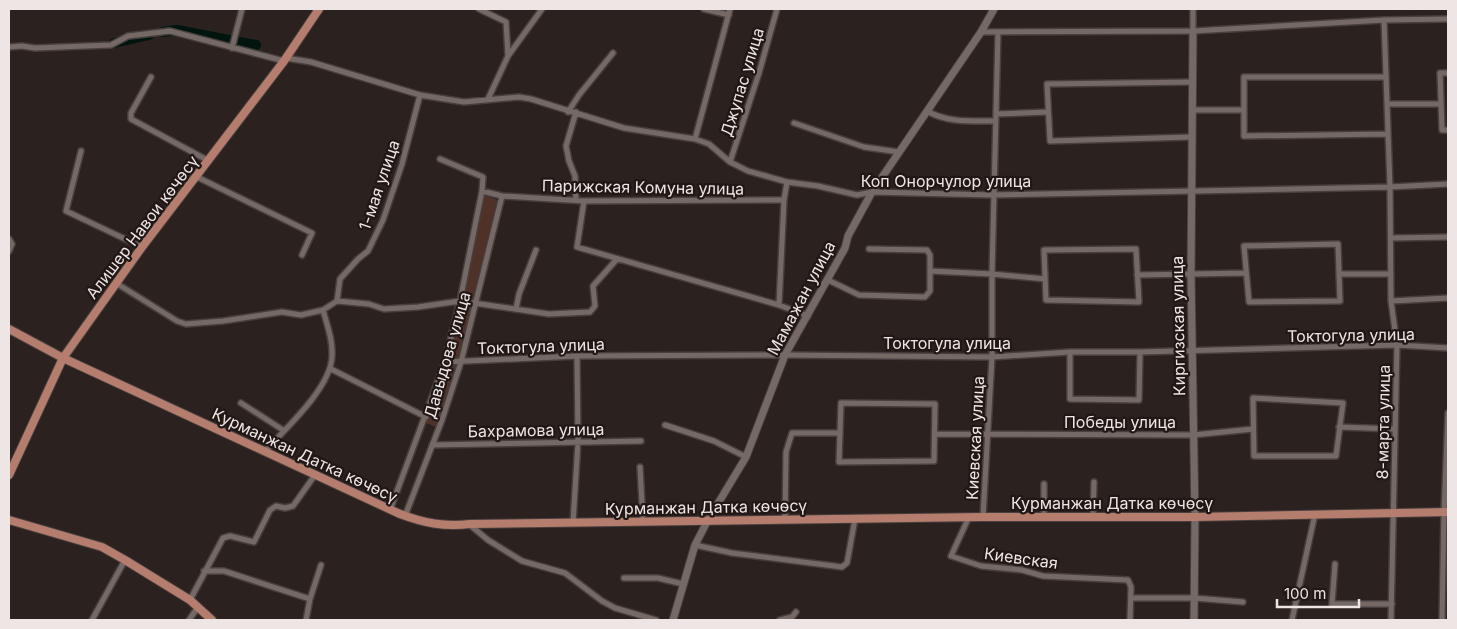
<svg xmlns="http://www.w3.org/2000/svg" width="1457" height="629" font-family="Inter,sans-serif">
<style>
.green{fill:#4f3128}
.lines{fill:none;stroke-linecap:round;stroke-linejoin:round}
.river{stroke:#01150f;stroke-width:10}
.street-casing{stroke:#473f3d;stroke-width:8}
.secondary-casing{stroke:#473f3d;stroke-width:9}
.primary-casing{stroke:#473f3d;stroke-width:10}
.street{stroke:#756965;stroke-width:5}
.secondary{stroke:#756965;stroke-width:7}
.primary{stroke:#b47d6d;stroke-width:8}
.labels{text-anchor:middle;stroke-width:4.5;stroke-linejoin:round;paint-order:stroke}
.street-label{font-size:16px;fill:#ede6e4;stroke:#211715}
</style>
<rect width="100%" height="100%" fill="#2b211e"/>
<!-- green -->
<path class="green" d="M484,195L497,200L473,299L463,297Z
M462,303L473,306L459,359L449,357Z
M446,366H456L436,427L426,423Z"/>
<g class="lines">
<!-- river -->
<path class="river" d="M163,32L177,30L256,45
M114,43L149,35"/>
<!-- street casing -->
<g class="street-casing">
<path id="street" d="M479,9L506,22L508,56L488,99
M704,9L729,15
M1193,9V31
M1384,20L1390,187L1391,301L1397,345L1391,620
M981,32L1193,31L1384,20L1448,19
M9,47L22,46L35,48L111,45L128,36L170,31L284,61
M232,48L242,9
M508,56L542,9
M286,58L311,62L420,95L464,102L519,97L531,99L624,128L695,139L709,144L730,162L748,171L787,182L818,186L857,195L872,192L993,195L1390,187L1448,184
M1448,73H1440L1442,130H1448
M151,77L131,113V119L209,161
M1386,77H1244V136L1388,134
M1387,104H1441
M1192,110H1243
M927,111C948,123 971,121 995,121
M568,112L579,95L613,53
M996,114L1048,112
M794,123L864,147L899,152
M1192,137L1050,141L1047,84L1193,82
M695,139L730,9
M81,151L66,211L142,247
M730,162L759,73L777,9
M197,177L312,233L302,255
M482,191L502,196L584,201L784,200
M576,200L575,176L569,161L566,146L576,112
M584,201L577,247L779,305L808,316
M1391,238L1448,237
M9,239L12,244L9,251
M1338,244L1340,301L1249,302L1244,246Z
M1136,249L1139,302L1046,300L1044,250Z
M930,271L992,274L1045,279
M1339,274H1391
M1137,275L1246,273
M828,280L859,295L925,297L930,291V255L927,250L869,249
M116,283L177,321L186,324L223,321L282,312L301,315L323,310L337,301L369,304L384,309L418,307L460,301L549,314L590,312L595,306L593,286L617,259
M337,301L340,279L358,259L368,251L383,220L402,164L420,95
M1391,301L1448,298
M779,305L784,200L787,182
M516,309L519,294L536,250
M1070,352V399L1139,400L1140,352
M445,362L577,356L785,355L992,357L1070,352H1140L1397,345L1448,348
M331,369L426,417
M1253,398L1343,403L1336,456H1254Z
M241,403L283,430
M841,403L935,404L934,461L839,462Z
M665,425L714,441L746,457
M1339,427L1395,429
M935,434L1193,435L1253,429
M432,445L641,441
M264,452C286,428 331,388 332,356C333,340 327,325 323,310
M640,467L643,521
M390,510L445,362L460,301L482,191L483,177L440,159
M405,516L442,420L461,362L502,196
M969,517L951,556L981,566L1022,570L1043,576L1128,580L1131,587L1130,620
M983,517L992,357V274L998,32
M1044,517V484
M1093,517L1094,482
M785,519L786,452L792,433H840
M573,523L578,442L577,356
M470,525L488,540L522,561L565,573L602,601L615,608L656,620
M695,545L732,553L842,567L847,563L855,519
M1335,564L1332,604H1392
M204,571H224L310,599
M624,578H658L683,584
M1131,598H1194L1243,602
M190,600L223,538L230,536L254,542L270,510L276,506L285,508L293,506L315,475
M92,620L125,560
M189,620L198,607
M306,620L310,599L321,565
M780,620L792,617L796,612
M1292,620L1315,514
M1442,620L1444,512L1448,413"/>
</g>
<!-- secondary casing -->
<g class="secondary-casing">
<path id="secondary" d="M1193,31L1191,274L1195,517L1194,620
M673,620L695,545L708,520L746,457L785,355L845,248L848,236L872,192L981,32L994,9"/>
</g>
<!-- primary casing -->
<g class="primary-casing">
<path id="primary" d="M9,329L63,358L400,514C424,523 444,527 470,524L983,517H1195L1448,512
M9,475L63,358L142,247L284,61L319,9
M9,520L102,547L125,560L190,600L212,620"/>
</g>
<!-- street -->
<use href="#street" class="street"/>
<!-- secondary -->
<use href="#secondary" class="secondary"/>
<!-- primary -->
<use href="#primary" class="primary"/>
</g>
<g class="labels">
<!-- street labels -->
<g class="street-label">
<text transform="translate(742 82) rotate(-73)" y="6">Джупас улица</text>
<text x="946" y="187">Коп Онорчулор улица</text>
<text transform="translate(379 185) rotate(-71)" y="6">1-мая улица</text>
<text transform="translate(643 187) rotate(1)" y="6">Парижская Комуна улица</text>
<text transform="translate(142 227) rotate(-53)" y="6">Алишер Навои көчөсү</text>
<text transform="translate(801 298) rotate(-62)" y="6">Мамажан улица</text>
<text transform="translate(1178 326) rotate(-91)" y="6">Киргизская улица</text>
<text transform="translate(1351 335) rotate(-1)" y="6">Токтогула улица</text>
<text x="947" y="349">Токтогула улица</text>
<text transform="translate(541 346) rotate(-2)" y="6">Токтогула улица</text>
<text transform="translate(447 355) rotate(-74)" y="6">Давыдова улица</text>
<text x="1120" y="428">Победы улица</text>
<text transform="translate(1383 422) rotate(-89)" y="6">8-марта улица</text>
<text transform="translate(536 430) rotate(-1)" y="6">Бахрамова улица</text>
<text transform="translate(975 438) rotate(-87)" y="6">Киевская улица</text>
<text transform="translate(305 455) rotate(25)" y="6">Курманжан Датка көчөсү</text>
<text x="1112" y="509">Курманжан Датка көчөсү</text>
<text transform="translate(706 507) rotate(-1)" y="6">Курманжан Датка көчөсү</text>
<text transform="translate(1021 558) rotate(8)" y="6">Киевская</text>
</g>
</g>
<!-- border -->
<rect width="1457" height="629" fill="none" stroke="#ede6e4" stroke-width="20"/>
<!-- scale -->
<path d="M1277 599v8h82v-8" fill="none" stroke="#ede6e4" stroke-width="2.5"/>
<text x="1284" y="599" font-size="15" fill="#ede6e4" stroke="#211715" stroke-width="4" paint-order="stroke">100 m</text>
</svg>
